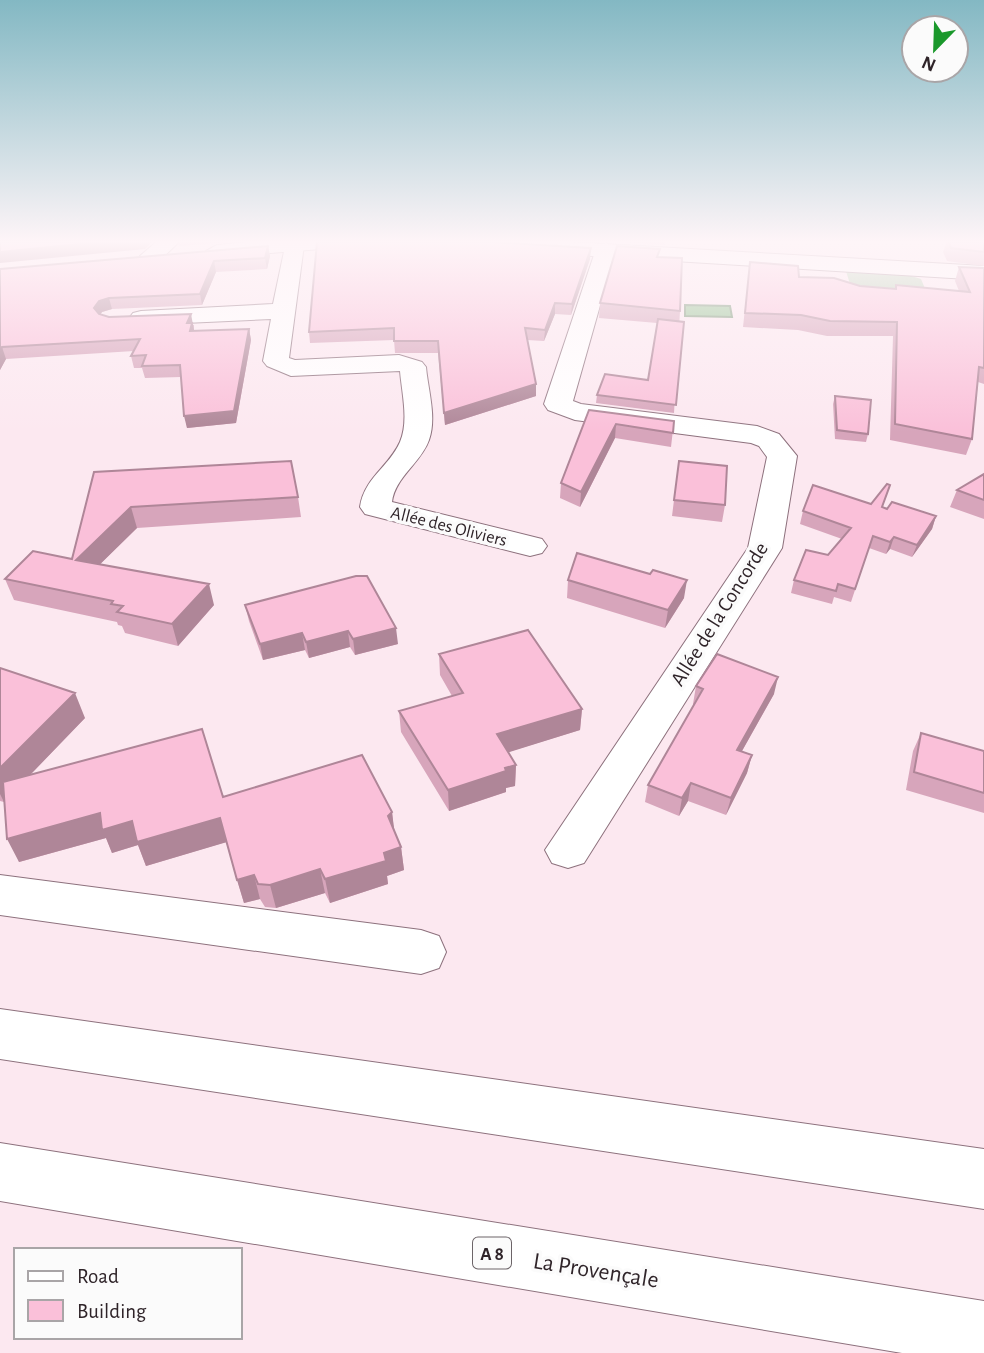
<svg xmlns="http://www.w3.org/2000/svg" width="984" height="1353" font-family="'Alegreya Sans',sans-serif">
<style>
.green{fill:#aacba9}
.water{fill:#8cbf8b;stroke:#70906e;stroke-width:2}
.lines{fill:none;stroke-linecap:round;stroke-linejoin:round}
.minor-casing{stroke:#8d717d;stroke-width:2}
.secondary-casing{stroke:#8d717d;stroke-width:2}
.motorway-casing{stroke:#8d717d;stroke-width:2}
.minor{fill:#fff;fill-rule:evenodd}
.secondary{fill:#fff;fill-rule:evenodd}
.motorway{fill:#fff;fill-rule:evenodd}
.wall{fill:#d7a5bb}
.shaded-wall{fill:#af8698}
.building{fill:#fac0d9;stroke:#af8698;stroke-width:2}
.labels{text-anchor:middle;stroke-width:7;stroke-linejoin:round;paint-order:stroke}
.far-street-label{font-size:18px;fill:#2f2429;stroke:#fbfbfb}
.shield{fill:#fbfbfb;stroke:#6c6468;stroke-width:2}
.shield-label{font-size:19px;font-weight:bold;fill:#2f2429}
.street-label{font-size:21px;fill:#2f2429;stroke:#fbfbfb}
.near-street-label{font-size:24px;fill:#2f2429;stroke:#fbfbfb}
</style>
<rect width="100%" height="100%" fill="#fce8f0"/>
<!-- green -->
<path class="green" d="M845,268L905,274L921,279L926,291L855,300Z"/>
<!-- water -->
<path class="water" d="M685,305L730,306L732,317L685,316Z"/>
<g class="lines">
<!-- minor casing -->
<g class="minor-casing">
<path id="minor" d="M156,242H179L159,261H143L140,256Z
M286,242H302L304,245L289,358L295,360L399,355L422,362L426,367C428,390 437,417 429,440C421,463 395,477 392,502L542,539L547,546L542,553L530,556L365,514L360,507C364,478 389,467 400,442C409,421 402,394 400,371L291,376L267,366L263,361L271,319L141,325L133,323L129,318L133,313L141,311L273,304Z
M606,243L616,249L573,401L581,404L757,426L779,434L797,456L782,548L584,863L568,868L552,863L545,850L748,548L767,457L759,446L751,443L575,420L548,410L544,404L596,249Z
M0,875L421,930L439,936L446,952L439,968L421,974L0,915Z"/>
</g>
<!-- secondary casing -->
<g class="secondary-casing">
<path id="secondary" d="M250,242H344L334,248L217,257L206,251L217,245Z
M451,242H570L984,266V280L461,248Z"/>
</g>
<!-- motorway casing -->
<g class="motorway-casing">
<path id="motorway" d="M0,1009L984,1149V1209L0,1059Z
M0,1143L984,1301V1353H902L0,1201Z"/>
</g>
<!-- minor -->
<use href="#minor" class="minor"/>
<!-- secondary -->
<use href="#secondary" class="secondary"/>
<!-- motorway -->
<use href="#motorway" class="motorway"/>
</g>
<!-- wall -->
<path class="wall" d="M178,242H232L179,246Z
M619,242H665V245Z
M945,242H984V266L947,261L943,252L946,244Z
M268,246L270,256L267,269L216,272L202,305L112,309L102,312L100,315L109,317L194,325V331L249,329L251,340L236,423L187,428L181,377L145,378L142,368H134L131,356L134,351L6,359L0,370V269Z
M659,257L680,311L674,413L596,403L597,395L648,380L657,323L599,318L600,303Z
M590,259L571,315L555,314L544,341L527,340L536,384V396L445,425L438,353H395L394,340L310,343L309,332Z
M750,262L799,277L860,286L895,289L896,285L959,291L955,281L959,267L984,268V384L978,382L972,439L966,455L890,440L893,336H827L798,330L743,327Z
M835,396L868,434L866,442L835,439L833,404Z
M589,410L674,421L671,447L615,438L580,507L560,498L561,483Z
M679,461L725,505L722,522L672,516Z
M94,472L298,497L301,517L137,528L100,564L214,605L178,646L125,633L122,626L118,625L117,622L14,600L5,579L72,559Z
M984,474V519L950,507L957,490Z
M882,507L936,516L932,529L912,557L890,549L886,554L869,548L851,602L834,597L832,604L791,593L794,580L828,555L842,539L800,524L803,511Z
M650,574L684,598L665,628L567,598L568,580Z
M245,605L398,644L355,655L350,647L309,658L305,650L263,660L249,621Z
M439,654L582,709L580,730L508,752L516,765L515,786L506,788V792L449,811L401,732L399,711L452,696L440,675Z
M0,668L85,718L31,774L223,797L392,812L394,831L401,847L404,870L387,876L388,884L330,903L325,893L276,908L265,907L260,899L244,903L226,842L146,866L138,845L112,853L106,838L19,862L4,802L0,801Z
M696,686L774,694L742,751L752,755L747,773L726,815L688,801L679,816L645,802L648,785L694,705L693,704Z
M921,733L984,751V813L906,790L913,751Z"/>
<!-- shaded-wall -->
<path class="shaded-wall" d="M100,242H152L145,249L0,263V252Z
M268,246L270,256L267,269L265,258Z
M591,248L590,259L571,315L572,304Z
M214,261L216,272L202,305L200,294Z
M109,298L112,309L102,312L97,319L94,308L99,301Z
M555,303V314L544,341L545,330Z
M191,314L195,335L192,343L187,323Z
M249,329L251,340L236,423L187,428L184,416Z
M2,347L6,359L0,370V351Z
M536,384V396L445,425L444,413Z
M616,424L615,438L580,507L581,492Z
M131,507L137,528L83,581L76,560Z
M936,516L932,529L912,557L917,545Z
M894,537L890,549L886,554L890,542Z
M687,580L684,598L665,628L668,610Z
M209,584L214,605L178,646L172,624Z
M396,628L398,644L355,655L353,639Z
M348,631L350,647L309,658L306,642Z
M302,633L305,650L263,660L260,644Z
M778,677L774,694L733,767L737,750Z
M75,693L85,718L4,802L0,794V768Z
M582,709L580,730L497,756V734Z
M752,755L747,773L726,815L731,798Z
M516,765L515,786L506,788V792L449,811L448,790L505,768Z
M691,783L688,801L679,816L682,798Z
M392,812L395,836L388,816Z
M100,813L132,821L220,818L227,842L146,866L138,845L112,853L106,838L19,862L7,839Z
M401,847L404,870L387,876L388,884L330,903L325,879L384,853Z
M320,869L325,893L276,908L270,885Z
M254,875L260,899L244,903L237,880Z"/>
<!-- building -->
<path class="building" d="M0,242H100L0,252Z
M317,242H491L591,248L572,304L555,303L545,330L525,328L536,384L444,413L438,341H394V328L309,332Z
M949,242H984V252L951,248Z
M268,246L265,258L214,261L200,294L109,298L99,301L94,308L99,314L109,317L191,314L187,323H192L190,331L249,329L234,411L184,416L180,365L142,366L146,355L131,356L140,339L2,347L0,351V269Z
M617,246L660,249L657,257L682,258L680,311L600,303Z
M750,262L798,266L799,277L834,278L860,286L896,289V285L970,292L959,267L984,268V368L979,367L972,439L895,424L897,322L830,321L801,315L745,313Z
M658,319L684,322L676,405L597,395L605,374L648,380Z
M835,396L871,400L868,434L837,430Z
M589,410L674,421L673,433L616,424L581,492L561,483Z
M291,461L298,497L131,507L76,560L209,584L172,624L117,612L123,606L111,604L113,601L5,579L33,551L72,559L94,472Z
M679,461L727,466L725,505L674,500Z
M984,474V500L957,490Z
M887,484L890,485L882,507L887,509L892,502L936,516L917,545L894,537L890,542L873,536L855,589L838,584L836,591L794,580L806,550L828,555L851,528L803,511L813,485L871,504Z
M577,553L650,574L653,570L687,580L668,610L568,580Z
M356,576H367L396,628L353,639L348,631L306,642L302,633L260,644L245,605Z
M528,630L582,709L497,734L516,765L505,768L506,771L448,790L399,711L463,693L439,654Z
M717,654L778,677L737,750L752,755L731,798L691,783L682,798L648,785L703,689L696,686Z
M0,668L75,693L0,768Z
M202,729L223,797L362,755L392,812L388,816L401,847L384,853L386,861L325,879L320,869L270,885L258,884L254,875L237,880L220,818L137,842L132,821L102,830L100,813L7,839L3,782Z
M921,733L984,751V793L914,772Z"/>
<!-- sky -->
<linearGradient id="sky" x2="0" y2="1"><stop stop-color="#83b8c3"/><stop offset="0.56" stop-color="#fef5f8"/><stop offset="1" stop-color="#fef5f8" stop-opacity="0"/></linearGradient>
<rect width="984" height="432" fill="url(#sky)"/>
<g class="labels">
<!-- far-street labels -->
<g class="far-street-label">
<text transform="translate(449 526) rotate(14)" y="6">Allée des Oliviers</text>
</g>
<!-- shield labels -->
<rect class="shield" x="473" y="1237.5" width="38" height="31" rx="5"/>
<g class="shield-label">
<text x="492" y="1260">A 8</text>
</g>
<!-- street labels -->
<g class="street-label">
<text transform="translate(719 614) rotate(-58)" y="7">Allée de la Concorde</text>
</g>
<!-- near-street labels -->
<g class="near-street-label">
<text transform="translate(596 1270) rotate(9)" y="8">La Provençale</text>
</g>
</g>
<!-- legend -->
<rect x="14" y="1248" width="228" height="91" fill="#fbfbfb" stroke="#a9a5a7" stroke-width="2"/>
<rect x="28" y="1271" width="35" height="10" fill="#ffffff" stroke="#a9a5a7" stroke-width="2"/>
<text x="77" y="1283" font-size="21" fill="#2f2429">Road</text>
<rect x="28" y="1300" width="35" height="21" fill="#fac0d9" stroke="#a9a5a7" stroke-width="2"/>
<text x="77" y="1318" font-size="21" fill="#2f2429">Building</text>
<!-- north arrow -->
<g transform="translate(935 49) rotate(203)"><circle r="33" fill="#fbfbfb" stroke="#a9a5a7" stroke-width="2"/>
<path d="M0-5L12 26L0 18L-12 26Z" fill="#1a982b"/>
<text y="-10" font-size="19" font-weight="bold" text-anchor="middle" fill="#2f2429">N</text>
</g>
</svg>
